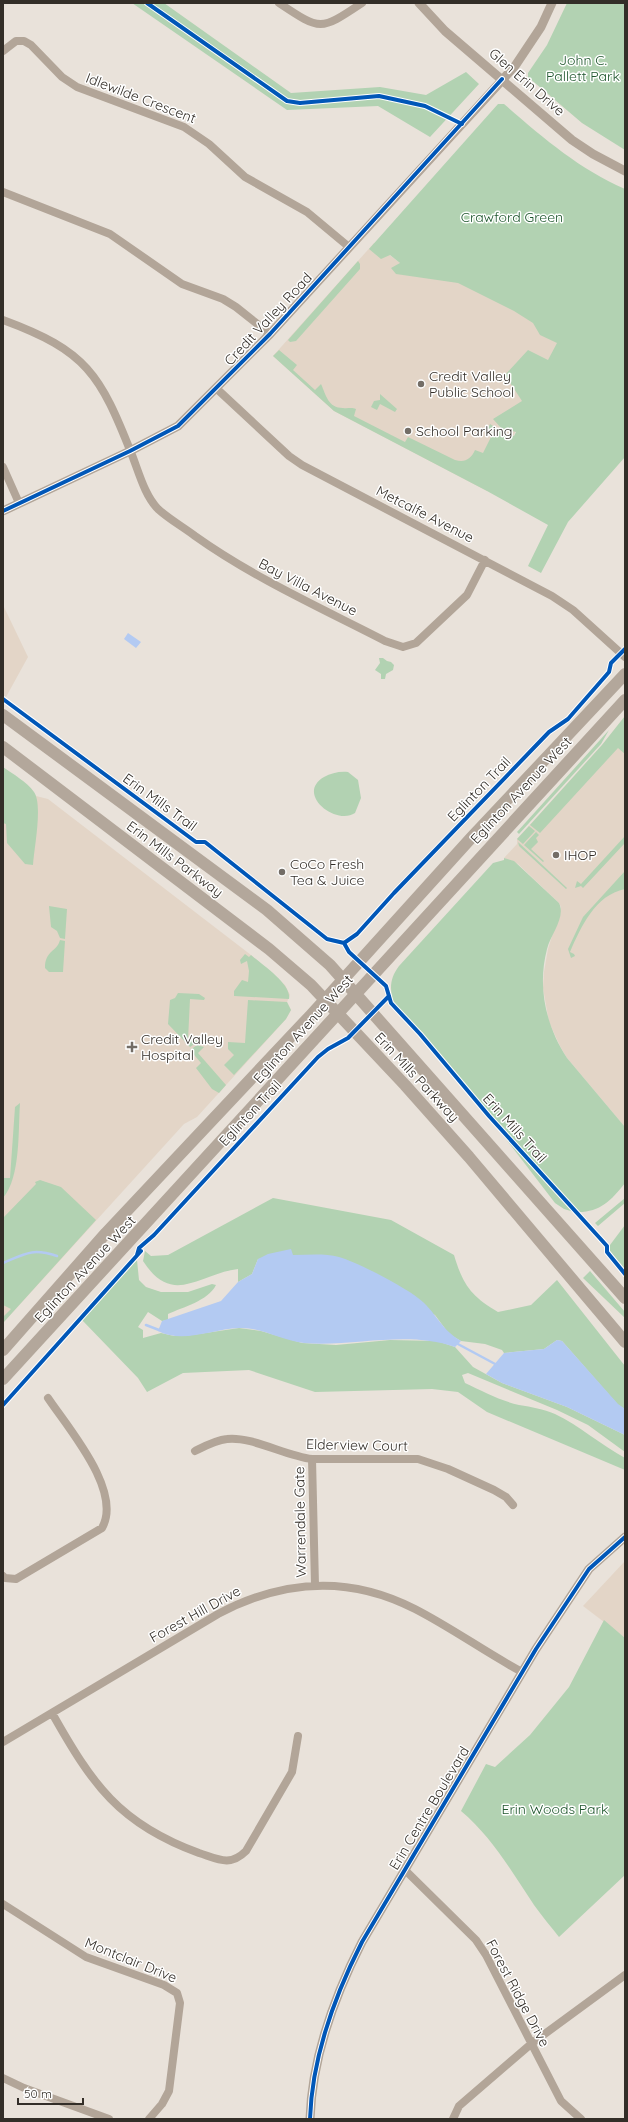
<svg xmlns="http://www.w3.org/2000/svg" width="628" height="2122" font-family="Quicksand,sans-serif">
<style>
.built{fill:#e3d5c7}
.green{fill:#b2d2b2}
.water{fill:#b3caf2}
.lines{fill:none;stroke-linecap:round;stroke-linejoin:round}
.stream{stroke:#b3caf2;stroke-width:2.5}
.minor{stroke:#b2a598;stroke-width:8}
.tertiary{stroke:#b2a598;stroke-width:9}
.primary{stroke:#b3a79b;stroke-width:12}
.cycleway-casing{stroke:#fff;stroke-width:6}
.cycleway{stroke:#0057b8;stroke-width:4}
.poi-dot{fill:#736d66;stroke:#fff;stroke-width:1.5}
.labels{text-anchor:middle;stroke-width:3;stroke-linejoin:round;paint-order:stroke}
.park-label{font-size:14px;fill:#1d552c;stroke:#fff}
.street-label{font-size:14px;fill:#332e28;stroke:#fff}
.poi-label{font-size:14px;fill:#332e28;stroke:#fff;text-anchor:start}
</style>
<rect width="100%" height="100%" fill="#e9e2da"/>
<!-- built -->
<path class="built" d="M374,243L400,263L413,256L562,334L487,491L334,411L273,356Z
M3,605L28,657L6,697L3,695Z
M625,716V1127L567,1058L560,1046L549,1022L543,988L544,972L548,949L561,907L559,903L518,864L504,858L517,844V839L602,745Z
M3,767L30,788L36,796L48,799L251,955L285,985L290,995L287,1002L291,1010L286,1019L197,1117L184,1124L3,1323Z
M625,1561V1638L583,1606Z"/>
<!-- green -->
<path class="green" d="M132,3H164L291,93L380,87L426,95L466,72L479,84L430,137L378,106L287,110Z
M567,3H625V150L582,123L528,77V73L547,45Z
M498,104H504C542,137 579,169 625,189V457L568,522L541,573L528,566L548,525L487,491L334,411L273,356L279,350L297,365L293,370L315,390L321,384C326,395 328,408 343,408C348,409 351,407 356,409L354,416L405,442L408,437L455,460C465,463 471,459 475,450L483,453L493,433L487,430L490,424L502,432L514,436L516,432L501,428L493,419L522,401L505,375L528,350L548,360L557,343L540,335L533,323L514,311L458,283L396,274L391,268L400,263L390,255L381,259L369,249Z
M358,261L360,264V269L296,341L290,342L288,340Z
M380,394L397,409L395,412L380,404L377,410L371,407L374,401L380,400Z
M379,658H383L387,661L391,662L394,665L393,670L386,674L385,679H381V674L375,670L380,663Z
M625,716V754L618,748L540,833L530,825L602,745Z
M609,730L601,744L519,834L517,832Z
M3,767C13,774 27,782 34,792C43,805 34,848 33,865L25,864L7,843L6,824L3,823Z
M348,772L358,780L361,798L355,813C336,826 295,794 324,777C331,773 340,771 348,772Z
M529,826L535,831L523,844L517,839Z
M536,832L539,835L536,838L538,842L531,849L544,861L543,862L524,845Z
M625,836V843L583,888L581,886L575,888L577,881L581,884Z
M518,842L567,888L566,889L519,846Z
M504,858L514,861L559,903C566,917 551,934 547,949C537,987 546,1026 567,1058L625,1127V1183C611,1201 599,1213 576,1212L489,1115L394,1003C389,989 390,978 399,966L493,863L504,860Z
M625,871V889C595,895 581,927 570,952L574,954L575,956L571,958L568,949L583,917Z
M49,906L67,909L65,939L60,938L57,931L51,927Z
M60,940L65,941L63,972H49L45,968C45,950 57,952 60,940Z
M245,954L249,957L251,955C261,964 292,984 289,999L234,996V991L242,980L248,982L249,971L247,961L241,964L240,960Z
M178,993L199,994L205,998L204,1000L190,999L188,1040L204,1041L202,1044L196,1043L190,1047L168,1024L170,1000L175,998Z
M248,1000L287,1002L291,1010L286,1019L234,1075L224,1065L234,1055L228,1049V1042L245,1043Z
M197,1045L204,1047L198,1053L226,1085L219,1093L212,1089L196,1068L201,1063L190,1050Z
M20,1103C18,1130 21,1177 3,1198L4,1178H10L15,1107Z
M496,1126L574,1212L564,1209L555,1203Z
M40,1180L61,1187L96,1220L3,1323V1317L11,1309L3,1305V1218L36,1184L35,1182Z
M273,1198L391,1220L454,1255C463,1285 471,1296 498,1312L531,1305L557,1280L625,1366V1409L618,1405L562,1341L557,1340L544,1349L504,1353L502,1350L485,1344L461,1341L449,1334L435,1315L322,1255H293L258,1259L252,1274L238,1282V1269C198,1274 173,1307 143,1261L145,1251L151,1256L168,1255Z
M625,1198V1203L598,1226L595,1223Z
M625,1225V1269L609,1250L610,1245Z
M137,1260L139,1280L146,1287L161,1292H188L212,1284L216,1285C208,1301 183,1307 168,1314V1320L162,1321L148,1312L138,1327L143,1330V1338L161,1333L174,1336L192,1335L239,1328L261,1331L302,1343L336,1345L390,1340L437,1341L455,1347L473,1367L502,1383L567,1407L625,1435V1452L588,1425L557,1410L468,1373L462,1375L465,1383C482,1391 501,1401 519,1405C532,1407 543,1409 555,1414C580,1426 601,1445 625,1458V1470L487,1412L458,1392L432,1389L315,1392L249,1370L183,1373L147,1392L138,1378L82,1320Z
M590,1271L625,1312V1318L583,1278Z
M604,1620L625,1638V1875L559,1937C551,1927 542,1916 534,1905C512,1872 492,1837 461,1811L486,1764L495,1767L530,1735L569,1687Z"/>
<!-- water -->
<path class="water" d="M128,633L141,642L136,648L124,639Z
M291,1249L293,1255C308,1255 324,1253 339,1257C357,1262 403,1286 418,1298C436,1311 439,1328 461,1341L455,1347C407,1330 354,1347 304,1343C282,1341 261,1327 239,1328C212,1329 183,1344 158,1331L162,1321L221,1301L238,1282L252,1274L258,1259L268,1254Z
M557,1340L562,1341L618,1404L625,1409V1435L567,1407L502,1383L486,1374L504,1353L544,1349Z"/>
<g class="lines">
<!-- stream -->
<path class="stream" d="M3,1263C26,1253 33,1248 57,1256
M146,1325L159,1330
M456,1343L497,1365"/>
<!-- minor -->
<path class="minor" d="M279,3C321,31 320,31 362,3
M3,51L16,41H24L31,45L62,77L77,87L184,127L209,144L245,177L307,212L349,247
M3,192L110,234L182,284L223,299L236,307L270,334
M3,320C87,351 100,374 132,455C139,473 145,496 158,509C169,519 183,527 195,536C254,578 321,608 385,641L403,647L416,643L467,595L485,560
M217,389L289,456L302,465L552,596L573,610L625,657
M3,467L19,503
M195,1451C205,1446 216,1440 227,1439C251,1436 286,1456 312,1459H418L448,1469L494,1490L506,1497L513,1505
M312,1459L315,1585
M3,1576L5,1578L16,1579L102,1528C123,1491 68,1428 48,1398
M52,1713C92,1784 119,1824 199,1853C218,1859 230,1867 246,1851L292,1772L298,1736
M3,1742L218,1614C282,1580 349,1575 415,1609C452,1628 485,1652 522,1672
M405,1870L476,1940L486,1955L561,2101L581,2119
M3,1904L86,1957L164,1985L177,1993L180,2003L169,2091L162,2104L149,2119
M3,2078L24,2088L109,2119
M453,2119L459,2106L531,2044L625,1975"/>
<!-- tertiary -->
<path class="tertiary" d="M419,3L445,31L572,140L593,154L625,171
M3,511L130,451L178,426L270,334L515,66L541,27L552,3
M310,2119C312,2057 334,1997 362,1942L536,1649L589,1569L625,1537"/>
<!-- primary -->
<path class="primary" d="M3,715L267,910L330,965L625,1298
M3,747L269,949L311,985L405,1085L469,1157L625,1342
M3,1350L106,1233L311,1015L471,838L625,674
M3,1379L625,700"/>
<!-- cycleway casing -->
<g class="cycleway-casing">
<path id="cycleway" d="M147,3L287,101L300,103L379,96L425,106L462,124
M3,511L130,451L178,426L270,334L502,79
M3,699L196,842H205L327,939L344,943L357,934L394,893L549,732L568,719L609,672L611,663L625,649
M344,943L349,952L386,986L391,1003L420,1034L489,1116L607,1246V1252L625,1274
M137,1255L139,1248L154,1235L318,1057L328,1049L348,1038L389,996
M3,1405L141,1251
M310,2119C312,2057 334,1997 362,1942L536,1649L589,1569L625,1537"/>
</g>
<!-- cycleway -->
<use href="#cycleway" class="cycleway"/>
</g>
<!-- markers -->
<g class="poi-dot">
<circle cx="421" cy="384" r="4"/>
<circle cx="408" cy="431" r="4"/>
<circle cx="556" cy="855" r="4"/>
<circle cx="282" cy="872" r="4"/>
<path d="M130 1041h4v4h4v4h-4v4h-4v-4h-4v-4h4z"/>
</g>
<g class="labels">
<!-- park labels -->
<g class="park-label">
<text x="583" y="65">John C.<tspan x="583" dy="16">Pallett Park</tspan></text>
<text x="512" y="222">Crawford Green</text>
<text x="555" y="1814">Erin Woods Park</text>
</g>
<!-- street labels -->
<g class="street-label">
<text transform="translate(527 82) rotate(41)" y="5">Glen Erin Drive</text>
<text transform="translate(141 98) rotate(21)" y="5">Idlewilde Crescent</text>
<text transform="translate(268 319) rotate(-47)" y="5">Credit Valley Road</text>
<text transform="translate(425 514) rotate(27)" y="5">Metcalfe Avenue</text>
<text transform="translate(308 587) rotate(27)" y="5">Bay Villa Avenue</text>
<text transform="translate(479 789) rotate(-46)" y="5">Eglinton Trail</text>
<text transform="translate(521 790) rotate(-47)" y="5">Eglinton Avenue West</text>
<text transform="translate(160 802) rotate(36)" y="5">Erin Mills Trail</text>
<text transform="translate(175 859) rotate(37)" y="5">Erin Mills Parkway</text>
<text transform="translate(303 1029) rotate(-48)" y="5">Eglinton Avenue West</text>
<text transform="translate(417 1077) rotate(47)" y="5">Erin Mills Parkway</text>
<text transform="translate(250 1113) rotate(-47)" y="5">Eglinton Trail</text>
<text transform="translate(515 1128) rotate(48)" y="5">Erin Mills Trail</text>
<text transform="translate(85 1269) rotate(-47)" y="5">Eglinton Avenue West</text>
<text transform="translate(357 1445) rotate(1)" y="5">Elderview Court</text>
<text transform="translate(300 1522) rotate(-91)" y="5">Warrendale Gate</text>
<text transform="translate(195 1614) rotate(-29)" y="5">Forest Hill Drive</text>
<text transform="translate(429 1808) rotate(-59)" y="5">Erin Centre Boulevard</text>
<text transform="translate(131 1960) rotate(22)" y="5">Montclair Drive</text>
<text transform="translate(518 1993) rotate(62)" y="5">Forest Ridge Drive</text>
</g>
<!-- poi labels -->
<g class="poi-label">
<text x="429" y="381">Credit Valley<tspan x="429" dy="16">Public School</tspan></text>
<text x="416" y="436">School Parking</text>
<text x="564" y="860">IHOP</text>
<text x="290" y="869">CoCo Fresh<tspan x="290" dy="16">Tea &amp; Juice</tspan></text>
<text x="141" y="1044">Credit Valley<tspan x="141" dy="16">Hospital</tspan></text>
</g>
</g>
<!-- border -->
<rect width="628" height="2122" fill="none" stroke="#332e28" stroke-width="8"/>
<!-- scale -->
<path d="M18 2098v6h65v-6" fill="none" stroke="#332e28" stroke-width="2"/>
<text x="24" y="2098" font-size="12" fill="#332e28" stroke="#ffffff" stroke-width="3" paint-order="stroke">50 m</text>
</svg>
